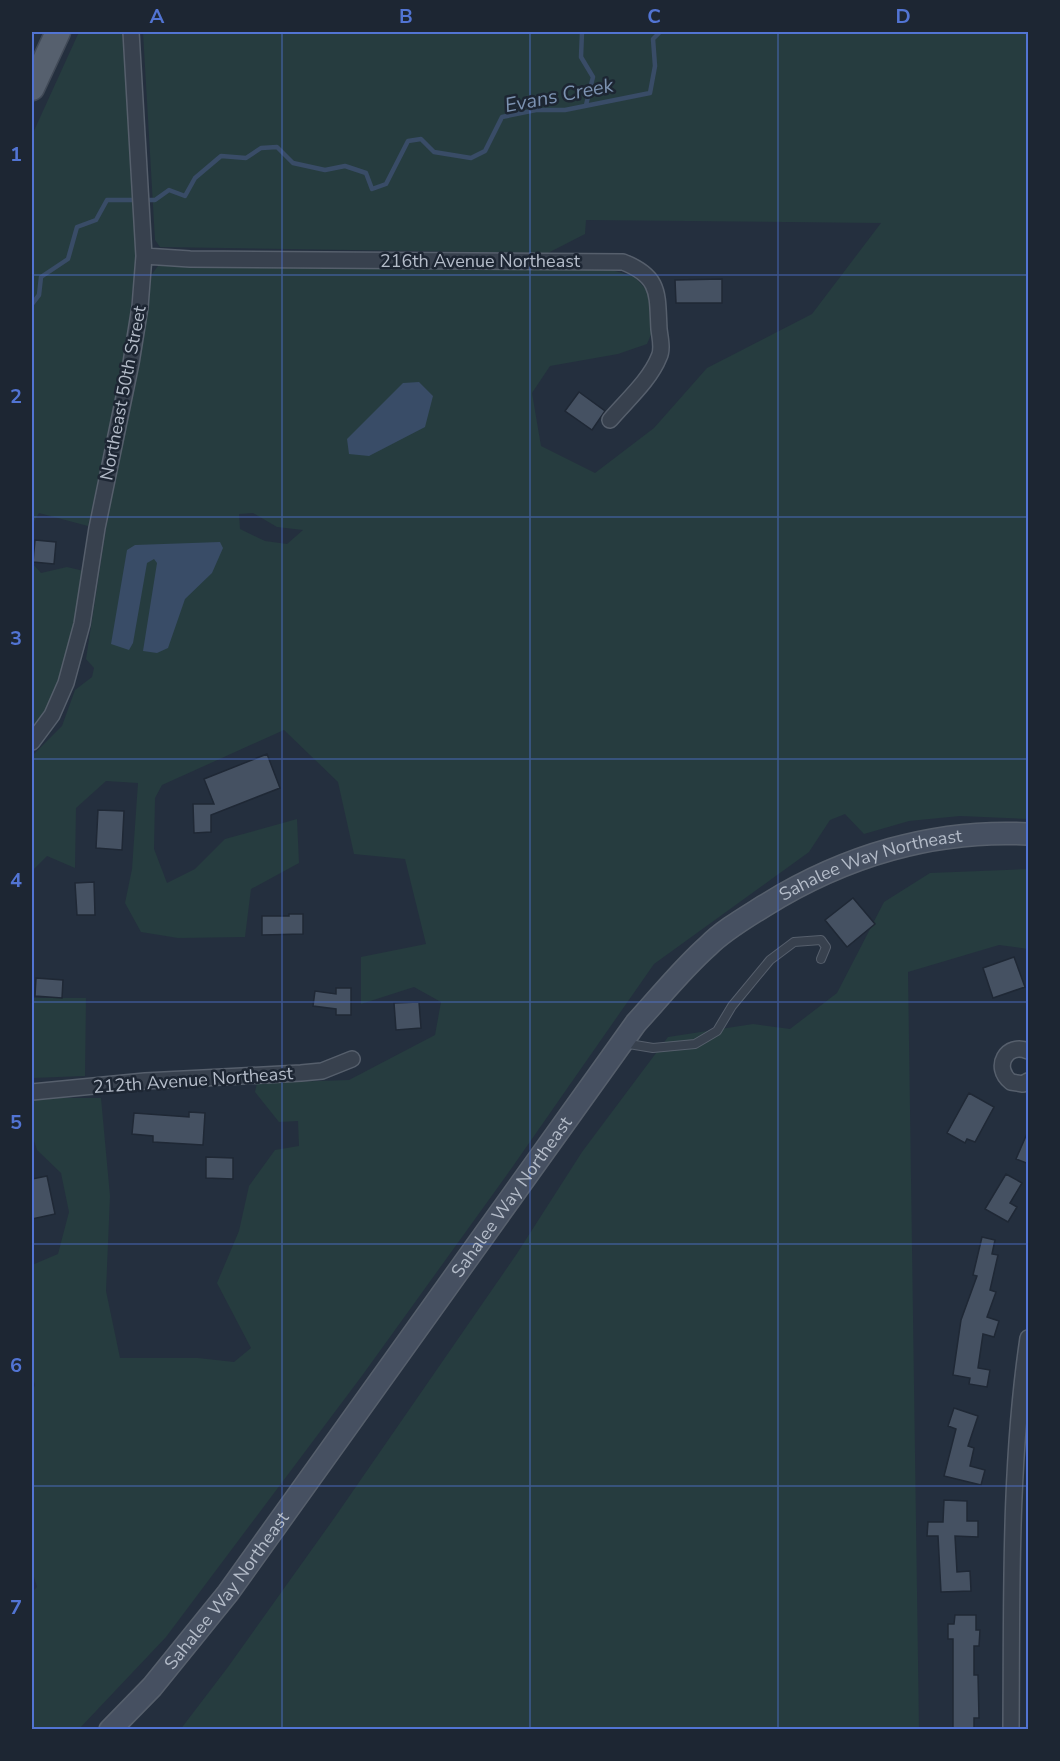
<svg xmlns="http://www.w3.org/2000/svg" width="1060" height="1761" font-family="'Nunito Sans',sans-serif">
<style>
.green{fill:#263c3f;fill-rule:evenodd}
.water{fill:#394c67}
.lines{fill:none;stroke-linecap:round;stroke-linejoin:round}
.stream{stroke:#394c67;stroke-width:4.5}
.building{fill:#455162;stroke:#1f2835;stroke-width:1.5}
.lane-casing{stroke:#565f6c;stroke-width:10}
.street-casing{stroke:#565f6c;stroke-width:18}
.secondary-casing{stroke:#565f6c;stroke-width:24}
.primary-casing{stroke:#414a57;stroke-width:27}
.lane{stroke:#38414e;stroke-width:8}
.street{stroke:#38414e;stroke-width:15}
.secondary{stroke:#465061;stroke-width:21}
.primary{stroke:#56606e;stroke-width:24}
.grid{fill:none;stroke:#5274d3;stroke-width:1.5;stroke-opacity:0.55}
.labels{text-anchor:middle;stroke-width:5;stroke-linejoin:round;paint-order:stroke}
.street-label{font-size:18px;fill:#b4bcc9;stroke:#1d2633}
.water-label{font-size:20px;font-style:italic;fill:#7c92b1;stroke:#1d2633}
.neatline{fill:none;stroke:#5274d3;stroke-width:2}
.grid-label{font-size:20px;text-anchor:middle;font-weight:bold;fill:#5274d3}
</style>
<rect width="100%" height="100%" fill="#242f3e"/>
<!-- green -->
<path class="green" d="M79,32H122L136,208V259L130,315L120,381L88,526L39,513L32,525V135Z
M143,32H1028V819L960,816L909,821L864,834L845,814L830,820L809,852L654,964L506,1176L364,1373L166,1637L79,1729H32V1592L37,1587L32,1571V1392L35,1385L32,1374V1265L58,1254L69,1212L61,1173L37,1150L32,1134V1098H101L110,1196L106,1291L120,1358H198L234,1362L251,1348L217,1283L239,1231L249,1186L275,1150L299,1146L298,1121L279,1122L255,1092L257,1083L349,1080L435,1035L441,1002L414,987L361,1004V957L426,944L405,859L354,854L338,782L284,730L162,785L155,798L154,849L167,883L195,869L225,839L297,819L299,863L251,889L245,937L178,938L141,932L125,903L132,869L138,783L106,781L76,808L75,868L47,856L32,871V756L62,726L75,690L92,677L94,668L86,659L110,503L135,382L152,274L158,266L612,270L635,277L649,293L653,330L647,344L618,354L550,366L532,393L541,446L595,473L654,428L707,368L812,314L881,223L586,220L585,234L548,253L160,247L155,240ZM253,513L277,527L303,530L287,544L265,541L240,529L239,514Z
M32,563L41,573L67,567L84,571C74,624 69,688 32,730Z
M1028,869V949L999,945L908,972L919,1729L180,1730L228,1667L335,1517L516,1255L582,1152L668,1037L753,1024L790,1029L837,993L884,902L930,873Z
M32,998H86L85,1076L32,1078Z"/>
<!-- water -->
<path class="water" d="M419,382L433,396L425,427L369,456L349,454L347,439L403,383Z
M220,542L223,548L212,573L185,599L168,648L157,653L143,651L157,563L154,559L147,563L133,643L129,650L111,644L127,550L135,545Z"/>
<g class="lines">
<!-- stream -->
<path class="stream" d="M582,32L581,57L593,77L586,105
M32,304L39,295L41,277L68,259L77,227L96,220L107,200H155L169,190L185,196L195,178L221,156L246,158L261,148L277,147L293,163L325,170L345,166L366,173L372,189L386,184L408,141L421,139L434,152L471,158L485,151L502,117L536,110H565L650,93L655,66L653,39L660,32"/>
</g>
<!-- building -->
<path class="building" d="M722,279V303H676L675,280Z
M579,392L605,411L592,430L565,411Z
M35,540L56,542L54,564L33,562Z
M267,754L280,788L211,815V832L194,833L193,804H214L204,779Z
M98,810L124,811L122,850L96,848Z
M94,882L95,915H77L75,883Z
M853,898L875,924L847,947L825,920Z
M289,914H303V934L262,935V916H289Z
M1014,957L1025,987L993,998L983,968Z
M36,978L63,980L62,998L35,996Z
M336,988H351V1015H336V1009L313,1006L315,991L336,994Z
M419,1002L421,1028L396,1030L394,1003Z
M969,1093L994,1107L975,1142L967,1139L965,1143L947,1133Z
M189,1112L205,1113L203,1145L153,1142V1136L132,1134L134,1113L189,1117Z
M1029,1129V1164L1016,1159Z
M206,1157L233,1158V1179L206,1178Z
M1006,1174L1022,1183L1010,1203L1017,1207L1008,1222L985,1209Z
M47,1176L55,1214L32,1219V1179Z
M982,1237L995,1240L992,1254L998,1255L990,1290L996,1292L987,1317L999,1321L994,1337L983,1334L978,1368L990,1370L987,1387L969,1384L970,1378L953,1375L961,1320L977,1276L973,1275Z
M954,1408L978,1416L968,1446L974,1448L970,1466L985,1470L981,1485L944,1476L956,1429L948,1426Z
M944,1500L967,1501V1521H978V1537L955,1536L957,1572L970,1571L971,1591L941,1592L938,1536H927L928,1522H943Z
M955,1615H976V1630H980L979,1646H974V1675H978L979,1718H974V1730H953V1639H948V1624H954Z"/>
<g class="lines">
<!-- lane casing -->
<g class="lane-casing">
<path id="lane" d="M623,1043L653,1048L695,1044L717,1031L732,1006L770,960L794,942L821,940L826,947L821,959"/>
</g>
<!-- street casing -->
<g class="street-casing">
<path id="street" d="M144,256L190,259L623,262C661,277 657,294 659,329C660,338 663,349 659,357C650,380 626,401 610,420
M32,742L52,715L66,683L82,624L97,528L131,363L140,307L144,256L131,32
M1028,1051C1007,1042 992,1067 1011,1082L1023,1084L1028,1081
M32,1092L145,1081L301,1073L322,1071L352,1059
M1011,1730C1012,1599 1009,1467 1028,1338"/>
</g>
<!-- secondary casing -->
<g class="secondary-casing">
<g id="secondary">
<path id="s1" d="M110,1730L152,1687L228,1593L636,1023C660,997 682,969 708,946C724,930 745,918 764,906C844,856 934,829 1028,834"/>
</g>
</g>
<!-- primary casing -->
<g class="primary-casing">
<path id="primary" d="M32,88L58,32"/>
</g>
<!-- lane -->
<use href="#lane" class="lane"/>
<!-- street -->
<use href="#street" class="street"/>
<!-- secondary -->
<use href="#secondary" class="secondary"/>
<!-- primary -->
<use href="#primary" class="primary"/>
</g>
<!-- grid -->
<path class="grid" d="M282,32V1730M530,32V1730M778,32V1730M32,275H1028M32,517H1028M32,759H1028M32,1002H1028M32,1244H1028M32,1486H1028"/>
<g class="labels">
<!-- street labels -->
<g class="street-label">
<text x="480" y="267">216th Avenue Northeast</text>
<text transform="translate(123 393) rotate(-79)" y="6">Northeast 50th Street</text>
<text dy="6" stroke="none"><textPath href="#s1" startOffset="1172">Sahalee Way Northeast</textPath></text>
<text transform="translate(193 1080) rotate(-4)" y="6">212th Avenue Northeast</text>
<text dy="6" stroke="none"><textPath href="#s1" startOffset="668">Sahalee Way Northeast</textPath></text>
<text dy="6" stroke="none"><textPath href="#s1" startOffset="182">Sahalee Way Northeast</textPath></text>
</g>
<!-- water labels -->
<g class="water-label">
<text transform="translate(559 95) rotate(-11)" y="7">Evans Creek</text>
</g>
</g>
<!-- border -->
<rect width="1060" height="1761" fill="none" stroke="#1d2633" stroke-width="66"/>
<rect x="33" y="33" width="994" height="1695" class="neatline"/>
<g class="grid-label">
<text x="157" y="23">A</text>
<text x="406" y="23">B</text>
<text x="654" y="23">C</text>
<text x="903" y="23">D</text>
<text x="16" y="161">1</text>
<text x="16" y="403">2</text>
<text x="16" y="645">3</text>
<text x="16" y="887">4</text>
<text x="16" y="1129">5</text>
<text x="16" y="1372">6</text>
<text x="16" y="1614">7</text>
</g>
</svg>
